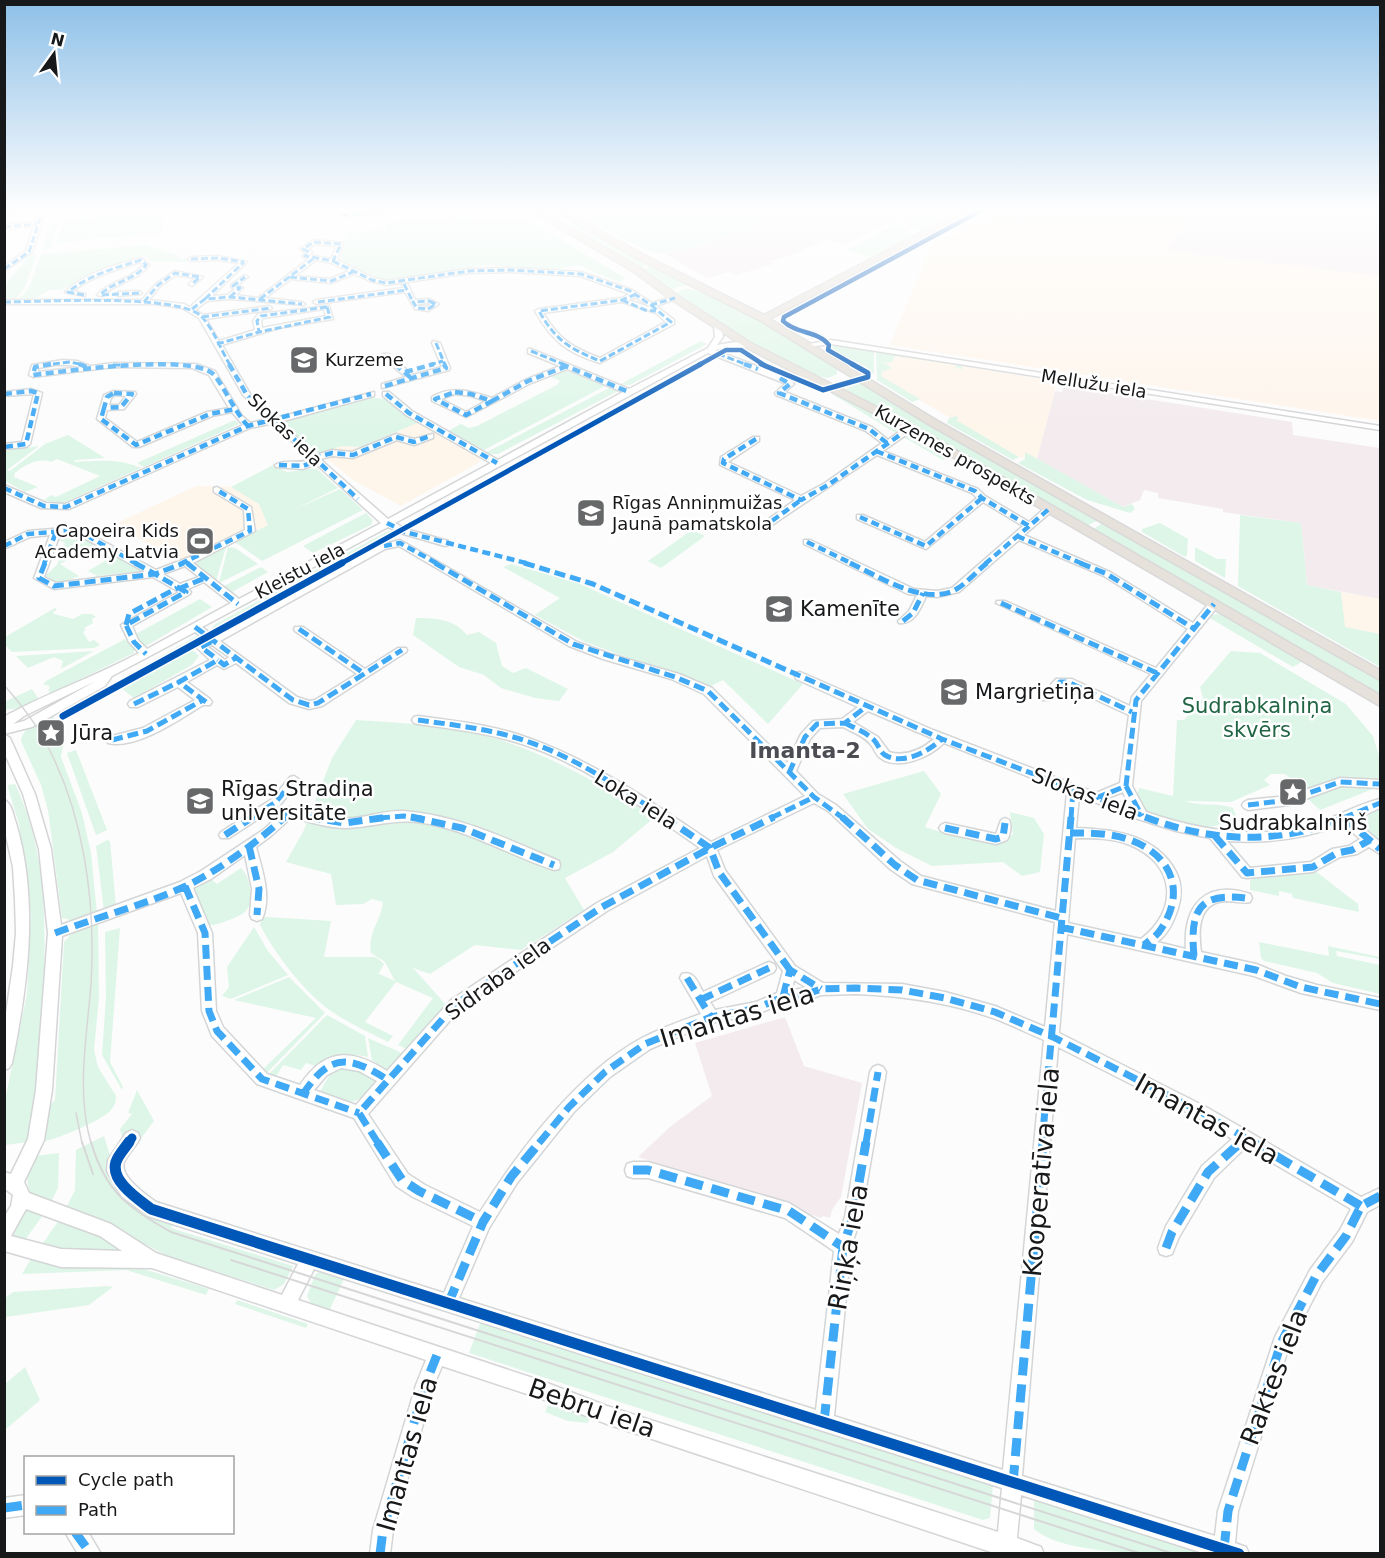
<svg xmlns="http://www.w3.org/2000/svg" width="1385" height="1558" font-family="'DejaVu Sans',sans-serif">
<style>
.commercial{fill:#fef5eb}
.industrial{fill:#f3ebee}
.green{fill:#def6e8}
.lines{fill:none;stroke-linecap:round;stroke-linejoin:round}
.minor-casing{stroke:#d4d5d6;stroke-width:3}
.major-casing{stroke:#d9d9da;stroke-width:3}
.minor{fill:#fff;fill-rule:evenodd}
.major{fill:#e6e1da;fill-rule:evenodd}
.tram-far1{stroke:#d7d7d8;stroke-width:1.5}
.tram{stroke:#d7d7d8;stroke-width:2}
.quiet-far4{stroke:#3fa9f5;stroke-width:3;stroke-dasharray:7 3;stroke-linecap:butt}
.quiet-far3{stroke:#3fa9f5;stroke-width:4.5;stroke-dasharray:8 4.5;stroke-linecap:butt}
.quiet-far2{stroke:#3fa9f5;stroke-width:5;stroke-dasharray:11 5;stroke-linecap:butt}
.quiet-far1{stroke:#3fa9f5;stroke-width:7;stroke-dasharray:14 7;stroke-linecap:butt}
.quiet{stroke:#3fa9f5;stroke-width:9;stroke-dasharray:18 9;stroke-linecap:butt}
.cycleway-far4-casing{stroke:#fff;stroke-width:7}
.cycleway-far3-casing{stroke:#fff;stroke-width:8}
.cycleway-far2-casing{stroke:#fff;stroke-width:10}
.cycleway-far1-casing{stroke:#fff;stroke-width:13}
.cycleway-casing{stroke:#fff;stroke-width:15}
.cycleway-far4{stroke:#0057b8;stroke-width:4.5}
.cycleway-far3{stroke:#0057b8;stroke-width:5}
.cycleway-far2{stroke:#0057b8;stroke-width:7}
.cycleway-far1{stroke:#0057b8;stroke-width:9}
.cycleway{stroke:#0057b8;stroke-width:11}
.labels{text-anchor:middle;stroke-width:5;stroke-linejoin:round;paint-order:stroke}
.far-poi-label{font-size:18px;fill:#17181a;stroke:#fff;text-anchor:start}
.far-street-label{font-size:18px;fill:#17181a;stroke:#fff}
.poi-label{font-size:21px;fill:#17181a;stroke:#fff;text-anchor:start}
.park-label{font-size:21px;fill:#226544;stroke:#fff}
.street-label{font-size:21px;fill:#17181a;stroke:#fff}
.neighbourhood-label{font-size:22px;font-weight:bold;fill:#4c4d53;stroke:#fff}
.near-street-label{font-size:26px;fill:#17181a;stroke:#fff}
</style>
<rect width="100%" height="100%" fill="#fcfcfd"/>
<!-- commercial -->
<path class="commercial" d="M1009,209H1211L1196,213L1369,274L1380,276V421L890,345L931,246L944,239L951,240L947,237L955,236L968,225L977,226Z
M880,353L1055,381V391L1037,459L1019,457L879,377Z
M419,422L478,455L480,462L401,506L353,480L320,453L342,446L361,447Z
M196,486L235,487L259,504L268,525L198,560L173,562L117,523Z
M1341,592L1380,599V634L1344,627Z"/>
<!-- industrial -->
<path class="industrial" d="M753,209H913L845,245L827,239L794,254L770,261L774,264L736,275L729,272L707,278L657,249L752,224L766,223Z
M1211,209H1380V276L1166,250L1196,213Z
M1064,386L1292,422L1293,435L1380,448V599L1307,585L1301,523L1223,512V509L1158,498V493L1144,490L1140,500L1123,507L1037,459L1055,391L1062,392Z
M785,1017L804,1066L862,1083L841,1197L832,1210L830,1218L823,1216L821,1218L638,1157L671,1126L712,1096L695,1043Z"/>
<!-- green -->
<path class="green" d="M56,209H63L50,249L42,250Z
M181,209L165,211L162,233L56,243L64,219Z
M568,209H753L766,223H760L751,228C732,234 676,255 660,253C635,249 606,229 584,217L581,211L574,212Z
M923,209H964L922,230L915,229L902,220Z
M448,216L501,221L524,217L625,278L620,283L578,265L553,270L485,265L384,281L340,260L348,233L386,230V222Z
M897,222L912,233V236L870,257L847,250Z
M576,223L650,264L638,270L565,225Z
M146,245L180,256V259L193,257L192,262H153L142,255L90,274L62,290H49L36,298H20L29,288L41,254Z
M30,255H37L24,289L16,298H5V285Z
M652,265L692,285L677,287L669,292L639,271Z
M683,289C712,286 805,347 832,365L837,370V374L828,378L818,376L744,338L681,297L677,293Z
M701,341L707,344L630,385H619Z
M831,344L874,351V374L831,350Z
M876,351L961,365L963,369L955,368L956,365L895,356L891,363L883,362L892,368L882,372L881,376L920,399L912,402L877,380Z
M560,370L578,374L607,385L484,450L448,431L461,424L469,428L477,426L557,385L560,381L549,376Z
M864,382L1099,520L1086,526L841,390Z
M611,387L618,391L498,454H487V452Z
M834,392L897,425L899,431L896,433L832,394Z
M367,397L385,399L419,422L361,447L342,446L320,453L312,452L282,424L284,421Z
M956,416L959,418L956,420L1019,457L1013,460L947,423L949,418Z
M235,420L239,424L144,467L137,463Z
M906,434H913L951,457L943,460L902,436Z
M68,435L105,458L75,460L74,462C96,461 120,458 141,468L61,504L44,500L51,495L56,497L100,476L57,459L51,462C39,457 24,465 15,473L14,477L38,487L25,492L5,481L4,451L39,446L7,470L10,471L45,444Z
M1025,452L1123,507L1132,504L1135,509L1130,513L1087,500L1018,463L1025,459Z
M273,465L287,472L316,468L338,488L293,510L340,489L363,510L262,561L235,542L268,525L259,504L231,487Z
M366,513L373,520L371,525L313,553L303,546Z
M1240,515L1301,523L1307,585L1341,592L1345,627L1380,634V667L1238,586Z
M1104,522L1380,680V697L1092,530Z
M1160,523L1188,539L1187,555L1185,557L1142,532V529Z
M692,530L705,536L661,568L648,561Z
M388,531H393L233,620L211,630L214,625Z
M69,533L78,534L142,571L97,576L88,571L105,561L86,550L60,564L79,576L58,584L45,576L57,565L65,543L57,539L58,537Z
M224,547H226L216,581L196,566L198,560Z
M228,547L235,548L258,564L219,583Z
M1195,547L1217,559H1226L1225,578L1195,561Z
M511,564L580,584L803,684L768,724L723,680L709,687L585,642L535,615L560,598L503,567Z
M261,567L268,572L232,592L224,586Z
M200,599L212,607L146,646L141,644L134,635Z
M55,608L57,610L53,612L54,614L73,619L82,614H92L96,617L92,619L93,623L84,628L86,630L83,632L89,642L94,640L100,645L94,648L12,652L5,645V637Z
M1216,614L1224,615L1303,661L1293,667L1208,617Z
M416,618C436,618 454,619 467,635L479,632L496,643L502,666L513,673L526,668L568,689L559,701L535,698L501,688L484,675L459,667L413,635Z
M198,635L200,636L183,647L66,712L62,709L75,701L78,703Z
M125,639L134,649V653L66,686L67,689L53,697L48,690L50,688L48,685H43L46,681Z
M193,650L199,656L192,665L134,698L122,689Z
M94,651L61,669L63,661L54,657L28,668L16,656Z
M1231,651L1260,653L1346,704L1373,736L1380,759V783L1378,787L1320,810L1297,789L1301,787L1285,774H1271L1264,780L1270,785L1231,802L1185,801C1200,807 1218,802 1233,808L1236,815C1220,836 1169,825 1149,813C1144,810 1140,804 1136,799L1139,788L1173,796L1177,720H1184L1203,698L1200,687Z
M32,689L39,699L19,708L5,710L4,702Z
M52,714L61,727L45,735L49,742L65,734L61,757L82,813L91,853L97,913L75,921L62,918L48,810L41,785L21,741C23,726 40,721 52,714Z
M356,720C398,723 442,724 483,735C545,751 601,785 655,817L613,852L565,878L584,910L521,950L475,945L430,974L413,968L448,1007L409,1050L398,1045L433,998L396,982L365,1022L393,1036L388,1042C369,1032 348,1023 331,1011C304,992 275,954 260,925L263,917H267L331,921L324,957H376L384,964L379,973H377L395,981L385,962L371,953C367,934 381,921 383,902L372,899L363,904L336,905L331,874L286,862L304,830L332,758Z
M76,750L107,830L96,835L67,753Z
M924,771L941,794L925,827L953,836L1001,842L1013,834L1010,812L1034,818L1044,834L1040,872L1022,876L1003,862L932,866L896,848L868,829L843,794Z
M15,784C64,886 39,1019 32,1128L28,1142L5,1145V1100L27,994L31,914L19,824L8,788V785Z
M1380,809V845L1354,821Z
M107,840L110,841L116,906L104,911L96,846Z
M241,868C248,875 248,880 250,889C253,908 246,914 229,920C221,923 215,926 206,925L193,892L196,887L210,878L217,884Z
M1314,870L1358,904L1359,912L1293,898L1292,894L1279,891V896L1250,890V881L1255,877Z
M98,922L99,997L94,1050L98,1067L116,1096C116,1102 115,1105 111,1110C103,1120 54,1141 40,1142L45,1111L55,1100L64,942L72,933Z
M254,927L268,951L288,975L231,999L222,996L229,987L227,967Z
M120,928L110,1062L123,1087L122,1090L102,1055L106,996L105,932Z
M1259,942L1329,956L1328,946L1380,957V959L1336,951L1337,956L1380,965V994L1333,983L1317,973L1264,961L1261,958Z
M289,977L325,1013L265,1075L261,1071L316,1018L234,1000Z
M327,1015L365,1036L368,1057C349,1053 332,1052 318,1067L306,1063L301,1070L283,1065L276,1077L267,1076Z
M368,1038L404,1054L389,1071L372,1060Z
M347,1063L376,1079C355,1110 353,1103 319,1094L332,1070Z
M137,1090L154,1121L142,1137L132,1134L123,1141L120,1129L132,1114L128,1113Z
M104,1136L111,1159L109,1167L174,1222L171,1228L293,1266L284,1284L274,1290L168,1256L107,1225L65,1210L75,1190L76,1150Z
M59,1153L58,1188L50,1204L30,1194C25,1179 28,1170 34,1156Z
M28,1209L43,1215L25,1240L9,1235Z
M59,1220L94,1232L129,1251L127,1254H78L41,1246Z
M32,1257L134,1266L209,1289L206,1295L126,1270L22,1274Z
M321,1270L345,1277L330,1309L311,1303L307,1296L315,1275Z
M107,1286L113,1287L89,1305L5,1317V1298L13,1292Z
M237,1300L308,1324L306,1328L235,1304Z
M481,1321L993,1485L990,1518L983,1520L469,1353Z
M25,1367L40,1400L5,1430V1384Z
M549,1403L590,1416L588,1423L568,1421L545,1412Z
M1034,1497L1216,1553C1168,1553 1068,1558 1034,1529Z"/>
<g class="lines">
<!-- minor casing -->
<g class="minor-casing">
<path id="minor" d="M21,209H46L32,252L4,271V266L26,251L34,226L4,229V225L36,222L39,211L4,214V210Z
M397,209H419L342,217L339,215Z
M480,209H500L497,211Z
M314,240L343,243L337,260L374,278L386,281L469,269L510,268L581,272L632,290L652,303L675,296L678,298L656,306L674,320V324L600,363C567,353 552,341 535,311L539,309L621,298L630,294L580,276L510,272L469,273L386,285L370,281L354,274L331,283L291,279L265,298L302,302L305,304L304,305L230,299L207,301L195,310L203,315L269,306L272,308L269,310L206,319L219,341L255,330L253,321L258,314L329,306L333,319L279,328L222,345L250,394L276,418L374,392V396L280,422L316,455L332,450L352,452L396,434L414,439L433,434V438L414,445L397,440L353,458L332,456L320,459L388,519L491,463L406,415L383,396V392H389L412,411L498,460L623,392L567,369L531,383L466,417L432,401V397C451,385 472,391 492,398L525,380L560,366L528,353V349H531L629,389L708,348L715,337L714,326L721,324L723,337L717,345C728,343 742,340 752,345C742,350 727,347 715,350L790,379L794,384L785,392L872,427L888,440L907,426H913V430L883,451L978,489L985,496L1029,522L1046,507H1052V511L1024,535L1110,572L1193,623L1210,602H1218V606L1141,701L1132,786L1146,812C1201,831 1259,840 1315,824C1337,817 1358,804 1380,799V808L1354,820L1380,842V854L1369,847L1357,854L1340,857L1313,872L1247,878L1242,877L1210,838L1176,831L1138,819L1079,796L1076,828C1113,829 1157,835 1176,872C1182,884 1182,895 1178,908C1174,921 1168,934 1157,942L1186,949C1183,906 1205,879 1250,894L1252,898L1250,902C1242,904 1234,901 1226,901C1198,902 1198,930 1201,952L1256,964L1286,976L1317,985L1380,998V1010L1301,993L1254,976L1067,934L1059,1033L1206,1107L1361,1197L1380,1188V1205L1367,1212L1352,1242L1322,1282L1289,1346L1238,1511L1235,1543L1246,1547L1249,1554H1206L1021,1495L1017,1538L1041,1547L1044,1554H997L607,1424L542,1399L442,1366L434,1385L393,1530L390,1554H370L373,1530L416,1385L426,1360L152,1268L61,1267L4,1251V1217L11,1206L13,1195L4,1188V1172L11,1174L28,1139L36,1090L48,933L39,849L23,794L4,752V734L10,738L35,794L51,849L61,925L180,882L201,871L263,830L286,809L290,807C311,813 332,820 354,818C371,816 387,810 404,811C458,815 510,840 559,861L560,865L559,869L554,870C510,856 471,831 424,823C395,818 374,827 346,828C328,828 310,822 292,817L271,836L256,847C262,869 272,897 262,919L257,921L252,919L250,915L252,889L245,855L211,879L193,888L212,933L216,1011L223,1027L267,1074L300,1085C325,1048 351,1048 387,1071L451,1000L597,903L700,848C644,809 587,765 522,744C488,733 453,729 418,724L414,723L412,720L414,717L418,716C456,721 495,725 531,739C597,763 653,803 711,842L805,796L704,694L671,679L603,659L569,646L399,546L385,549L220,641L297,697L309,701L315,700L357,674L295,631L294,629L295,627H303L365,669L398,648H406L407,650L406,652L322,706L309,709L289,703L236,663L224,669L217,665L187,682L210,699L212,702L210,705H203C180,719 136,750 108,743L106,740L108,737L143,728L195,700L178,687L138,707H130L128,704L130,701L210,660L196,647L206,640L195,632L112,676L105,686L32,727L4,734V718L7,715C50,692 96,676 139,653L129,642L121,625L179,592L153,577L54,589L34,578L50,535L30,537L4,549V542L28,531L77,527L156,570L195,555L245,530L244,510L214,492V488L217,487L251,507L255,531L193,563L239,599L381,523L316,464L303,469L276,467L275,465C284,459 300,464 311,460L273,423L250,428L69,509L41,508L4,492V485L46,503L65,504L243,425L232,412L212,416L139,447H133L97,419L104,395L114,391L135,392L136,394L124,409L107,410L105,418L137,442L207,412L229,408L209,375L192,368L114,367L33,377L29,375L32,365L63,360L77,361L90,366L114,363L196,364L215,371L242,416L250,423L268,419L243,395L199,318L182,308L154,304H4V300H142L156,284L175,271L203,277L192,286L189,284L195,278L176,275L160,286L149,300L184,304L190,307L239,263L218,260L191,261L188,259L191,257L218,256L247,262L212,296L228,295L235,289L231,287V285L245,275L248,277L238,285L243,288L236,295L258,298L309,259L303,257L305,252L300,249ZM315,244L337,246L331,259L310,255L312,252L308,249ZM316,260L331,263L349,271L330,279L295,276ZM635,297L649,306V307L628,300ZM622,302L656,313L666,322L600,358C571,347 559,339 543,313ZM324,309L326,316L262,328L261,321L263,318ZM708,353L784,383L785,384L775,393L776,395L866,431L882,443L825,483L801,496L728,462L759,441V437H753L721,457L720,465L795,500L759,526V530H765C802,504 840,480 877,455L972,493L977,498L925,542L863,515H857V519L926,549L983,502L1023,526L952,588L937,591L914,589L810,540H804V544L908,594L917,595L909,611L898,621L899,623C914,625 921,608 926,596L937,597L959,592L1019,540L1104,576L1188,629L1156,668L1005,601H997L996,603L1151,674L1132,697L1130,706L1072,679H1056L1040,697L1042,700H1050L1063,686H1066L1129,715L1120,783L1096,793L933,730L800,672L796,673L795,676L796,679L858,707L842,719L813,721L801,734L787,763L712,688L679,674L610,654L577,642L400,540L379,545L214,636L202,627L388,527L400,533L445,546L448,545V541L406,529L395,523ZM55,365H70L81,367L38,372V368ZM455,394L471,396L486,401L466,412L441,399ZM115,395L126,396L119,405H109L111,398ZM75,533L145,572L56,583L44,577L60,534ZM185,566L199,577L180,584L163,574ZM204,582L231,603L147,649L138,640L132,626L190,594L191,592L188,589ZM212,645L229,657L225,660L208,647ZM96,681L24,721L13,724L24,716ZM868,711L934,739C921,750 906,757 889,752L878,737L853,722ZM843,727C852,732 865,736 871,745C874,748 875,753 879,757C897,772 930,757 944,743L1067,792L1056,911L921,876L900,861L836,805L818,794L796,771L810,739L820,728ZM1123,792L1129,806L1108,798ZM814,803L828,811L890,869L912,884L1055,922L1045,1027L995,1006L945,992L902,984L823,983L795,966L725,870L717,850ZM1343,824L1360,839L1349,846L1332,849L1311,862L1250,868L1227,841C1268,844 1304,839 1343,824ZM1075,838C1093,838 1113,838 1130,845C1176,864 1179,910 1141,939L1068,923ZM707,856L714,876L783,971L777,993L756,1002L715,1010L710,1002L774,972L776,968L774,964L769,962L764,964L703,992C698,983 694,970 682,974L680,978L701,1014C681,1021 661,1028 642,1038C578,1072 518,1152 480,1212L425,1185L408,1174L368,1114L461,1008L607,911ZM181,893L198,933L202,1011L212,1036L257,1084L354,1118L396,1186L413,1197L473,1226L444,1293L156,1202C146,1195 119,1176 124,1162C127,1154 136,1147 140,1138L138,1133L132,1130L126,1133L108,1160L107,1171L122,1197L151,1217L298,1264L282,1295L156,1253L111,1224L29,1193L24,1182L44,1140L52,1090L62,936ZM794,980L807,988L792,990ZM856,994C903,996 948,1002 993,1018C1010,1024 1027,1033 1044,1040L1003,1470L834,1416L851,1247L861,1217L886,1072L883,1067L878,1065L873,1067L870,1072L845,1217L839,1234L789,1203L648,1162H633L627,1164L625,1170L627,1176L633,1178H648L785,1218L834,1251L816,1410L459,1298L489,1228L517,1183L574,1112L610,1077L650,1049L711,1023L757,1014L784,1003L801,1002L821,995ZM1058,1047L1196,1117L1232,1139L1202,1166L1166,1226L1158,1248L1160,1254L1166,1256L1172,1254L1179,1237L1214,1178L1246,1147L1351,1209L1340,1230L1310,1270L1275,1337L1218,1511L1215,1536L1022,1476ZM341,1068L359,1071L377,1081L356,1105L314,1090L327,1075ZM26,1209L100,1236L122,1251L61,1249L11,1236ZM314,1269L1002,1488L998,1532L607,1406L542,1381L298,1300Z
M141,258L149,265C137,282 116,282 102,296L97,295C109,281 131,280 143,265L140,262C117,270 92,276 73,291L85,294V296L65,292C84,273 115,265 141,258Z
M405,283L408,285L415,300L429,299L439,304L428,311L415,309L405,292L316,304L313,302L316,300L403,288L402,285ZM428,303L431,304L427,307L419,306L417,304Z
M139,291L142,293L141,294L118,296L115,294L118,292Z
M831,340L1380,426V430L831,344L808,347L804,345Z
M433,341L440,343L450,368L449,370L382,388V384L406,377L383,358V354H389L397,365H401L413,375L442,367L432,343Z
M31,389L42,393L30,444L26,447L4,449V444L22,442L34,394L4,396V392Z
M294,776L300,780L280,805L229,838H221L219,835L221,832L272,799L290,777Z
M1340,778L1380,780V788L1341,786L1289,805L1248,810L1244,808L1242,805L1244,802L1248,800L1288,796Z
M4,800C12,803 13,815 16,823C39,901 28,985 12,1063L9,1068L4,1070V1027L13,966L16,933L15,900L13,867L4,827Z
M1005,818L1009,820C1012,825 1010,835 1007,840L996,844L945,833L941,831L939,828L941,825L945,823L996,834L1001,820Z
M26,1495V1515L4,1518V1498Z
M65,1532H88L101,1554H78Z"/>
</g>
<!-- major casing -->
<g class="major-casing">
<path id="major" d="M528,209H537L640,268L678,296L751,343L914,426L1380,695V706L906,430L745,347L672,300L634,272Z
M552,209H561L644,255L764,315L966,209H975L770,319L936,420L1380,670V680L928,424L761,321L638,259Z"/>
</g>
<!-- minor -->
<use href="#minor" class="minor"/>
<!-- major -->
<use href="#major" class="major"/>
<!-- tram-far1 -->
<path class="tram-far1" d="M4,685C18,701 32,718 42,736C84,809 96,902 91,984C87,1036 76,1092 91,1143
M76,1113L82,1143"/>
<!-- tram -->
<path class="tram" d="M82,1142L93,1174
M91,1142C105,1191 128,1208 171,1232L1174,1554
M231,1260L1142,1554"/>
<!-- quiet-far4 -->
<path class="quiet-far4" d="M483,209H497
M4,212L40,209
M342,215L416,209
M4,227L37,224
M314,242L341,244L333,261L305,256L309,252L303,249Z
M191,259L218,258L244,262
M333,261L372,280L386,283L469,271L510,270L581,274L630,291L651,305L675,298
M4,269L29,252L43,209
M290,277L331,281L353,272
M404,284L413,302
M636,294L622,300L539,311C556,341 569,348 600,361L671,322L651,305
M84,295L68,292C89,275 115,268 141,260L146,265C134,281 113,281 100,295
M102,295L139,293
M230,297L240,288L233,286L245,277
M205,299L244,262
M260,299L313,259
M622,300L645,310L656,311
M429,301L436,304L428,309L417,308L413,302Z
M4,302C41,302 181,293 202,317C214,330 221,350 230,365
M144,302L158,285L175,273L200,277L192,284
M318,302L407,290
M327,307L330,317L259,332L257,321L261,316Z
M192,309L205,299L230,297L302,304
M202,317L271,308
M436,343L445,365
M217,344L259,332
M531,351L565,365
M718,354L748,365
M386,356L396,365
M43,365L70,362L84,365
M113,365H125
M429,365L443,361"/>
<!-- quiet-far3 -->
<path class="quiet-far3" d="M51,364L35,367L33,375C66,371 187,354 212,373C221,380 235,413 248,426
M79,364L89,368
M229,364L247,395L358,499
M395,364L410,377
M561,364L629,392
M744,364L758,369
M405,372L434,364
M780,378L790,384L779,393L869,429L887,443
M385,386L446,368L444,364
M455,392L471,394L492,401L466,415L435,399Z
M114,393L132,394L121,407L104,408L107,397Z
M4,394L31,391L38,393L26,444L4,447
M386,394L409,413L497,463
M492,401L528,381L567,366
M104,408L101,419L136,445L210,414L235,409
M756,439L724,459L723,463L801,500L828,485L910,428
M876,451L975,491L982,498L1029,526
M313,458L332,453L353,455L396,437L414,442L430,436
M279,465L303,466L317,461
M4,488L44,506L66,507L248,426L371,394
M860,517L926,546L982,498
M387,523L405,532L530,564
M762,528L801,500
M1017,536L1083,564
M807,542L853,564
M4,546L28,534L77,530L137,564
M384,546L400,543L438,564
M186,562L189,564
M44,564L56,532
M180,564L250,531L248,509L217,490
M985,564L1049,509"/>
<!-- quiet-far2 -->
<path class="quiet-far2" d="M45,563L39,578L54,586L155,574L186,592L126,625L134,642L146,654
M135,563L155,574L184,563
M187,563L238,604
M435,563L573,644L675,677L708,691L814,797L843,818
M524,563L593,584L942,739L1149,818
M850,563C878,576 924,606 955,590C966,584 977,571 987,563
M1080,563L1107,574L1193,628
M178,589L205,578
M1001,603L1157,673
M903,621L913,613L923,593
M126,625L129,614L177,588
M195,627L293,700L309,705L318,703L402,650
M299,629L365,674
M211,642L201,647L218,660
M1046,697L1060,682H1068L1132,712
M206,702L179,682L218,660L224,665L237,657
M134,704L179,682
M418,720C454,725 491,729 526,741C577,758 622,789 666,818
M845,723C854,728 866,732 874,740C878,744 880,752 885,755C903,766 929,751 942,739
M112,740L147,731L203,700
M789,773L805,737L817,724L845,723L867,706
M1126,786L1142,816
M1096,798L1126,786L1136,700L1214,604
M1248,805L1289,800L1340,782L1380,784
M251,818L276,802L294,780
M283,818L290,812L313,818
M379,818L404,816L423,818
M771,818L814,797
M1071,818L1073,790
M1343,818L1380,803"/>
<!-- quiet-far1 -->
<path class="quiet-far1" d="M307,817L345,823L388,817
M411,817L462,828L554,865
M664,817L710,848L719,872L790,970
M842,817L895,865L917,880L1061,918
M1145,817C1213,843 1279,845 1347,817
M1345,819L1380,849
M945,828L996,839L1003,837L1005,823
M1070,833C1090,833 1111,833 1130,840C1172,855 1186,892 1161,929C1157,936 1150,940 1144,945
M225,835L253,817
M1215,836L1247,873L1313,867L1337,853L1352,850L1370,840
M249,846L259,889L257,915
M185,886L205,933L209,1011L217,1031L262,1079L359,1113
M1060,927L1256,970L1301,987L1380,1004
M55,933C98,917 144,905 186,886C221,869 256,843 285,817
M1194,956C1190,913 1197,892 1245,898
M687,978L711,1017
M783,997L790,970L821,989
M700,1000L769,968
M303,1094C330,1053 349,1055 388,1080
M378,1143L359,1113L456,1004L602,907L710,848L774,817
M539,1143L569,1107L605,1072L645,1044L711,1017L757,1008L783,997L801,996L821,989L856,988L902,990L945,998L995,1012L1053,1037L1201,1112L1254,1143
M866,1143L878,1072
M1042,1143L1071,817
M1239,1143L1245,1138"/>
<!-- quiet -->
<path class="quiet" d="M377,1142L402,1180L419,1191L483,1222
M1252,1142L1361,1206
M633,1170H648L789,1211L843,1247
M1166,1248L1172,1232L1208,1172L1241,1142
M448,1304L483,1222L511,1177L540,1142
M824,1422L843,1247L853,1217L866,1142
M1013,1483L1043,1142
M4,1508L26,1505
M75,1532L91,1554
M1224,1549L1228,1511L1281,1343L1316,1276L1346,1236L1361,1206L1380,1196
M380,1554L383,1530L425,1385L437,1355"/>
<!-- cycleway-far4 casing -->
<g class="cycleway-far4-casing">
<path id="cycleway-far4" d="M699,365L726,350H741L764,365
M854,365L828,350L829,345C819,331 796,334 783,321L784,317L984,209"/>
</g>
<!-- cycleway-far3 casing -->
<g class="cycleway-far3-casing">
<path id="cycleway-far3" d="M761,364L823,390L868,377V373L852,364
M340,564L701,364"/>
</g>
<!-- cycleway-far2 casing -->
<g class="cycleway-far2-casing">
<path id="cycleway-far2" d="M63,716L342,563"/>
</g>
<!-- cycleway-far1 casing -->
<g class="cycleway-far1-casing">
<path id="cycleway-far1" d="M128,1143L132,1138"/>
</g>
<!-- cycleway casing -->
<g class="cycleway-casing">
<path id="cycleway" d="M129,1142C125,1148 118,1155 116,1162C110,1181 138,1199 151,1209L1239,1554"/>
</g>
<!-- cycleway-far4 -->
<use href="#cycleway-far4" class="cycleway-far4"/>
<!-- cycleway-far3 -->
<use href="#cycleway-far3" class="cycleway-far3"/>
<!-- cycleway-far2 -->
<use href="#cycleway-far2" class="cycleway-far2"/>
<!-- cycleway-far1 -->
<use href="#cycleway-far1" class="cycleway-far1"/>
<!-- cycleway -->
<use href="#cycleway" class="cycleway"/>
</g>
<!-- sky -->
<linearGradient id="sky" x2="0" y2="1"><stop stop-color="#8ec0e8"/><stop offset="0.49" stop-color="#fefefe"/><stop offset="1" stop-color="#fefefe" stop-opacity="0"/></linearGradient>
<rect width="1385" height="427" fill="url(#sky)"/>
<!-- icons -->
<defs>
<g id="school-square" transform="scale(1.5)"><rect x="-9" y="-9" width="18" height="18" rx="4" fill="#676869" stroke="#fff"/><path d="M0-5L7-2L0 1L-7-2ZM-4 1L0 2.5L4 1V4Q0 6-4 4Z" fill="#fff"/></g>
<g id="stadium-square" transform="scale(1.5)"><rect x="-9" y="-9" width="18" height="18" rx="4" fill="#676869" stroke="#fff"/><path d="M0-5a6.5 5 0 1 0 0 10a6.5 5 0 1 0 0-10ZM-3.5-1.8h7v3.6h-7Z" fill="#fff"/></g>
<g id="sight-square" transform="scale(1.5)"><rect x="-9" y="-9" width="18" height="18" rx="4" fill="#676869" stroke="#fff"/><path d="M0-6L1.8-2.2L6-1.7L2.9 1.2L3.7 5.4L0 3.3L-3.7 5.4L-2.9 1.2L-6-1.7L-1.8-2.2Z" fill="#fff"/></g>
<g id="university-square" transform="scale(1.5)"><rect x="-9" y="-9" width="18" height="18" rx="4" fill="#676869" stroke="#fff"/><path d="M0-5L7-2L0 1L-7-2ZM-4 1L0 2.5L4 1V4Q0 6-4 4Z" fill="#fff"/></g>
</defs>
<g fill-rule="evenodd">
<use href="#school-square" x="304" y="360"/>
<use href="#school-square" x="591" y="513"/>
<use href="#stadium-square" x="200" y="541"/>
<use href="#school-square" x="779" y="609"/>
<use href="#school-square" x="954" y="692"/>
<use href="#sight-square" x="51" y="733"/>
<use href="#sight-square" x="1293" y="792"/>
<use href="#university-square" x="200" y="801"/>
</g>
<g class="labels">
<!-- far-poi labels -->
<g class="far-poi-label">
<text x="325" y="366">Kurzeme</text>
<text x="612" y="509">Rīgas Anniņmuižas<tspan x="612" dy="21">Jaunā pamatskola</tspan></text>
<text x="179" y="537" text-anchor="end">Capoeira Kids<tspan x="179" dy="21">Academy Latvia</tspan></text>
</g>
<!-- far-street labels -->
<g class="far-street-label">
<text transform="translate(1094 384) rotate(9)" y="6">Mellužu iela</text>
<text transform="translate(285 430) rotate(44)" y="6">Slokas iela</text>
<text transform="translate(955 455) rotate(30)" y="6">Kurzemes prospekts</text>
<text transform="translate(300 571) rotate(-28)" y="6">Kleistu iela</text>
</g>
<!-- poi labels -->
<g class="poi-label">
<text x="800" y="616">Kamenīte</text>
<text x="975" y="699">Margrietiņa</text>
<text x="72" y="740">Jūra</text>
<text x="221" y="796">Rīgas Stradiņa<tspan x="221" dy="24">universitāte</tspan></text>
<text x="1293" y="830" text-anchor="middle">Sudrabkalniņš</text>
</g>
<!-- park labels -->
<g class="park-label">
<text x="1257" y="713">Sudrabkalniņa<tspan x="1257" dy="24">skvērs</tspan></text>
</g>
<!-- street labels -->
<g class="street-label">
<text transform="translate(1085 794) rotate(21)" y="7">Slokas iela</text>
<text transform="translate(636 800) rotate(32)" y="7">Loka iela</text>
<text transform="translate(498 979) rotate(-36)" y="7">Sidraba iela</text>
</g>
<!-- neighbourhood labels -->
<g class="neighbourhood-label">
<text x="805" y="758">Imanta-2</text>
</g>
<!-- near-street labels -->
<g class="near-street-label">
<text transform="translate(737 1016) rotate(-17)" y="9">Imantas iela</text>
<text transform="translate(1207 1119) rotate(29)" y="9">Imantas iela</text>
<text transform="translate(1041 1172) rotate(-85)" y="9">Kooperatīva iela</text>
<text transform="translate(848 1247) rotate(-80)" y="9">Riņķa iela</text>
<text transform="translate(1274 1377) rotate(-69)" y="9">Raktes iela</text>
<text transform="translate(592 1408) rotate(19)" y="9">Bebru iela</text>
<text transform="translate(407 1454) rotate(-74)" y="9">Imantas iela</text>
</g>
</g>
<!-- border -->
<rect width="1385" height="1558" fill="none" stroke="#17181a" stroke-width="12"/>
<!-- legend -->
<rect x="24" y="1456" width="210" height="78" fill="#ffffff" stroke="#a2a3a3" stroke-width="1.5"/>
<rect x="36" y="1476" width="30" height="9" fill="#0057b8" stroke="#a2a3a3" stroke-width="1.5"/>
<text x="78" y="1486" font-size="18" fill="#17181a">Cycle path</text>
<rect x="36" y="1506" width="30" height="9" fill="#3fa9f5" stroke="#a2a3a3" stroke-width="1.5"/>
<text x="78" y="1516" font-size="18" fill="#17181a">Path</text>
<!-- north arrow -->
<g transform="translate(54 54) rotate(15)" stroke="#ffffff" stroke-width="4.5" paint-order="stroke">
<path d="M0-4.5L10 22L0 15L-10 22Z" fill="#17181a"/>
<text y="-9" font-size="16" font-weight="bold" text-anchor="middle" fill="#17181a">N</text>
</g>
</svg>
